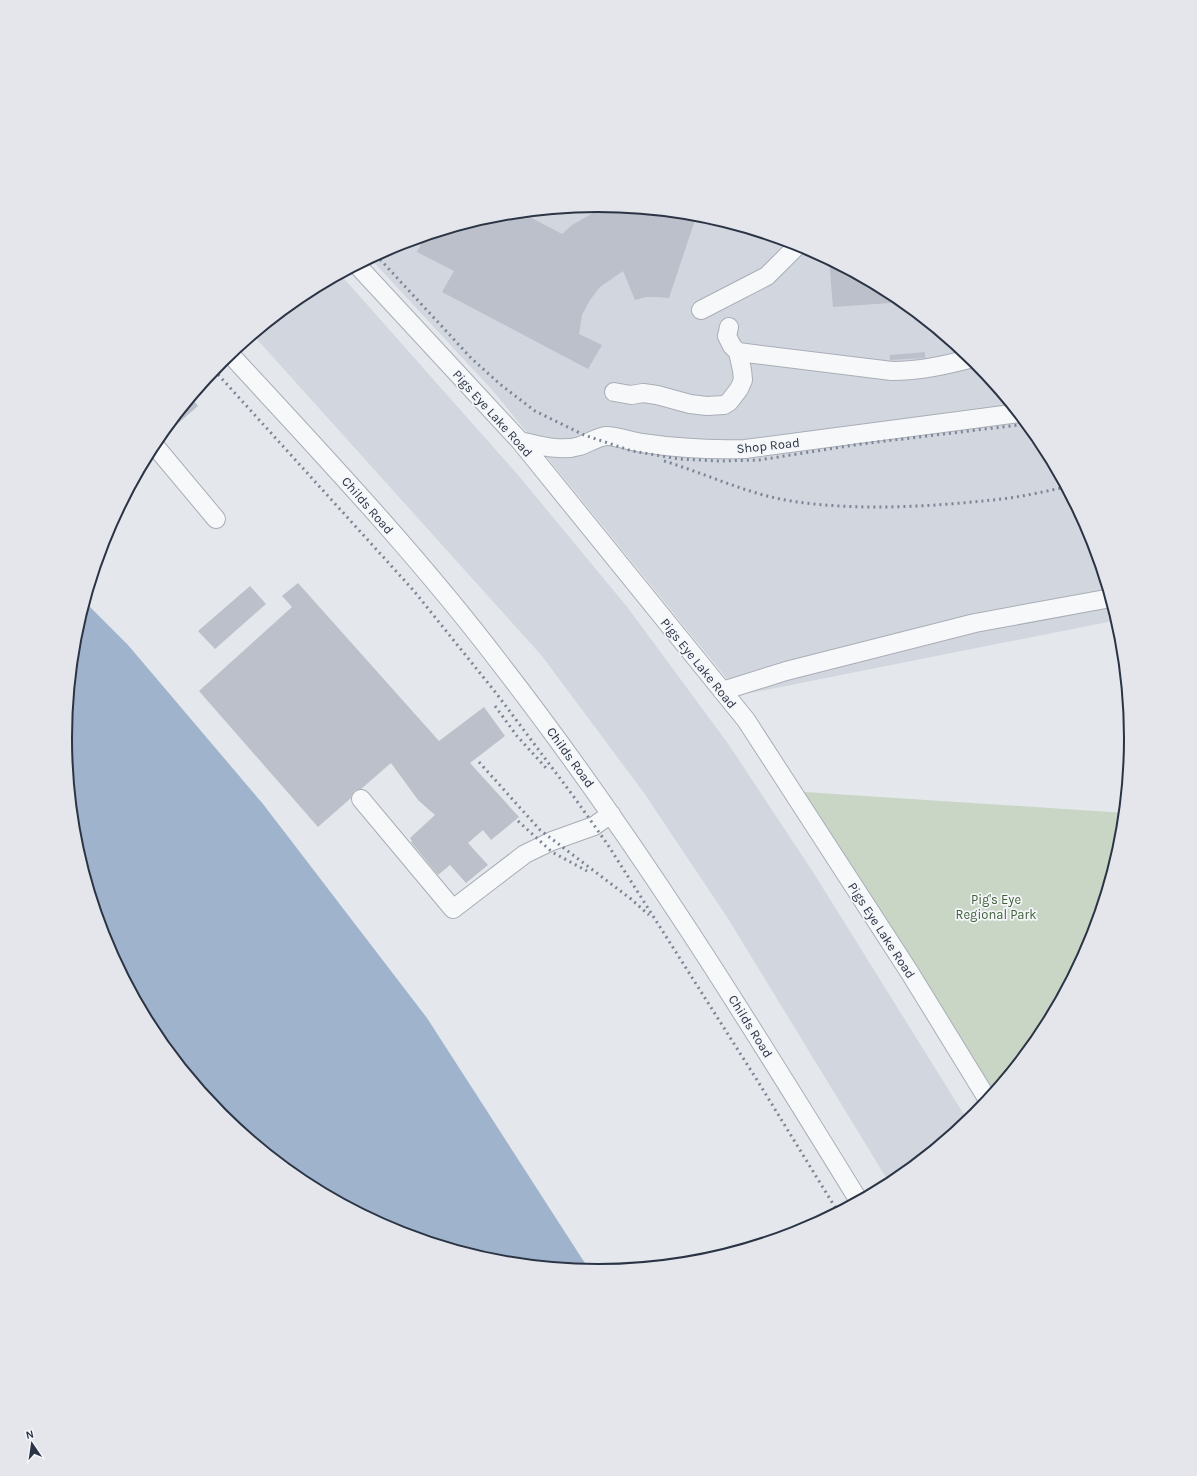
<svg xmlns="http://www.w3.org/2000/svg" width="1197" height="1476" font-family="Karla,sans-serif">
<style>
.built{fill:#d2d6de}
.green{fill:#c9d6c5}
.water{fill:#9fb4cc}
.building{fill:#bbc0ca}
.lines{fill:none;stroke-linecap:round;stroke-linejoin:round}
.minor-casing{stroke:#a9aeb7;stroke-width:20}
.minor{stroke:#f7f8fa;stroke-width:18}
.rail{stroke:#7d8696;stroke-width:3;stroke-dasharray:2 4;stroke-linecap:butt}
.labels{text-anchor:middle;stroke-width:3.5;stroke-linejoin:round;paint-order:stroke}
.street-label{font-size:13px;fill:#2b3445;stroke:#f4f6f9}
.park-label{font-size:13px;fill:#3f6138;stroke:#f4f6f9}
.rim{fill:none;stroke:#2b3445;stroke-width:2}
</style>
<rect width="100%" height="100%" fill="#e4e7ec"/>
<!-- built -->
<path class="built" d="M599,205L703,215L803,245L895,295L976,361L1042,442L1091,534L1118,620L740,695L494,392L370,258L395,245L495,215Z
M340,274L518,475L628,608L729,745L813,872L968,1121L895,1182L890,1184L727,917L644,793L542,656L253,335L302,294Z"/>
<!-- green -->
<path class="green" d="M804,792L1125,813L1122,842L1091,942L1042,1035L994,1094Z"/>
<!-- water -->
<path class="water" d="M85,602L128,645L263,804L427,1018L590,1271L494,1261L394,1231L302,1181L221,1115L155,1034L106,942L75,842L65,738L75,634Z"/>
<!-- building -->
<path class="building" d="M611,206L697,214L669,298L657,297H646L635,300L623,271L600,287L590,300L582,315L579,334L602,345L588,369L442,292L454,271L417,252L425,236L495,215L515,213L527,219L528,216L562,234L572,225L593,213Z
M829,259L895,295L904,302L833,307Z
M925,352V358L890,360V355Z
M191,397L198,406L175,426L171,422Z
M298,583L439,741L484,707L505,736L470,763L519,817L491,840L483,830L468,843L488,865L466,883L450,865L438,875L411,842L412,841L410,838L435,815L418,800L391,763L361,789L354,791L351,798L318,827L199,691L292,607L282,596Z
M250,586L266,604L215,649L198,631Z"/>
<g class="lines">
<!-- minor casing -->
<g class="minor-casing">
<path id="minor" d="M357,265L520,441L746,720L910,973L988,1100
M701,310L767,276L799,244
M738,352L892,371C920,371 946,365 973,358
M230,354C322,454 416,553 499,662C632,833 746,1017 859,1201
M614,392L631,395L643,393L657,395L690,404L707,406L724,405L729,402L739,389L743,380L742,370L738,352L732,346L727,336L729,327
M520,441C539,445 560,452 580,446C588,443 598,437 606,436C613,435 633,442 642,443C676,448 711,450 745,449L1019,413
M153,445L155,446L216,519
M722,691L786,671L975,623L1111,598
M361,799L453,909L525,854L552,841L594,826L611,814"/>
</g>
<!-- minor -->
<use href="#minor" class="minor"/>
<!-- rail -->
<path class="rail" d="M376,255L472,359L501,385L535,411L584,435L632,451L679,459L719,461L759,460L861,444L1027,424
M214,370L414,591L496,693L574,797L608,845L757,1080L838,1212
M664,461C707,474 747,494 791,501C855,511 928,507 992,500C1017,498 1042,492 1066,487
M495,706L517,736L547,769
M479,762L540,830L631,899L649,915
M518,821L552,852L587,871"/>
</g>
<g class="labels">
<!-- street labels -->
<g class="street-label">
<text transform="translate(493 413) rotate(48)" y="5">Pigs Eye Lake Road</text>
<text transform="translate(768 445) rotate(-6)" y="5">Shop Road</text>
<text transform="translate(368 505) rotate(49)" y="5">Childs Road</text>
<text transform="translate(699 663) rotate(51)" y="5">Pigs Eye Lake Road</text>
<text transform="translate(571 757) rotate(54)" y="5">Childs Road</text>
<text transform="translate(882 930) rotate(57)" y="5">Pigs Eye Lake Road</text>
<text transform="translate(751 1026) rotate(58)" y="5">Childs Road</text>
</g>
<!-- park labels -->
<g class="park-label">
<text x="996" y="904">Pig's Eye<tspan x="996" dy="15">Regional Park</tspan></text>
</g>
</g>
<!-- crop -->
<path d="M0 0H1197V1476H0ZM72 738a526 526 0 1 1 1052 0a526 526 0 1 1-1052 0Z" fill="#e4e6eb" fill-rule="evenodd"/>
<path class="rim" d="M72 738a526 526 0 1 1 1052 0a526 526 0 1 1-1052 0Z"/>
<!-- north arrow -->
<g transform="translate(32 1444) rotate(347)" stroke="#f4f6f9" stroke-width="3" paint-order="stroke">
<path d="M0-3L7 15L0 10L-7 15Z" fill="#2b3445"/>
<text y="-6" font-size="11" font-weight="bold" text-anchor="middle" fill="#2b3445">N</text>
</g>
</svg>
